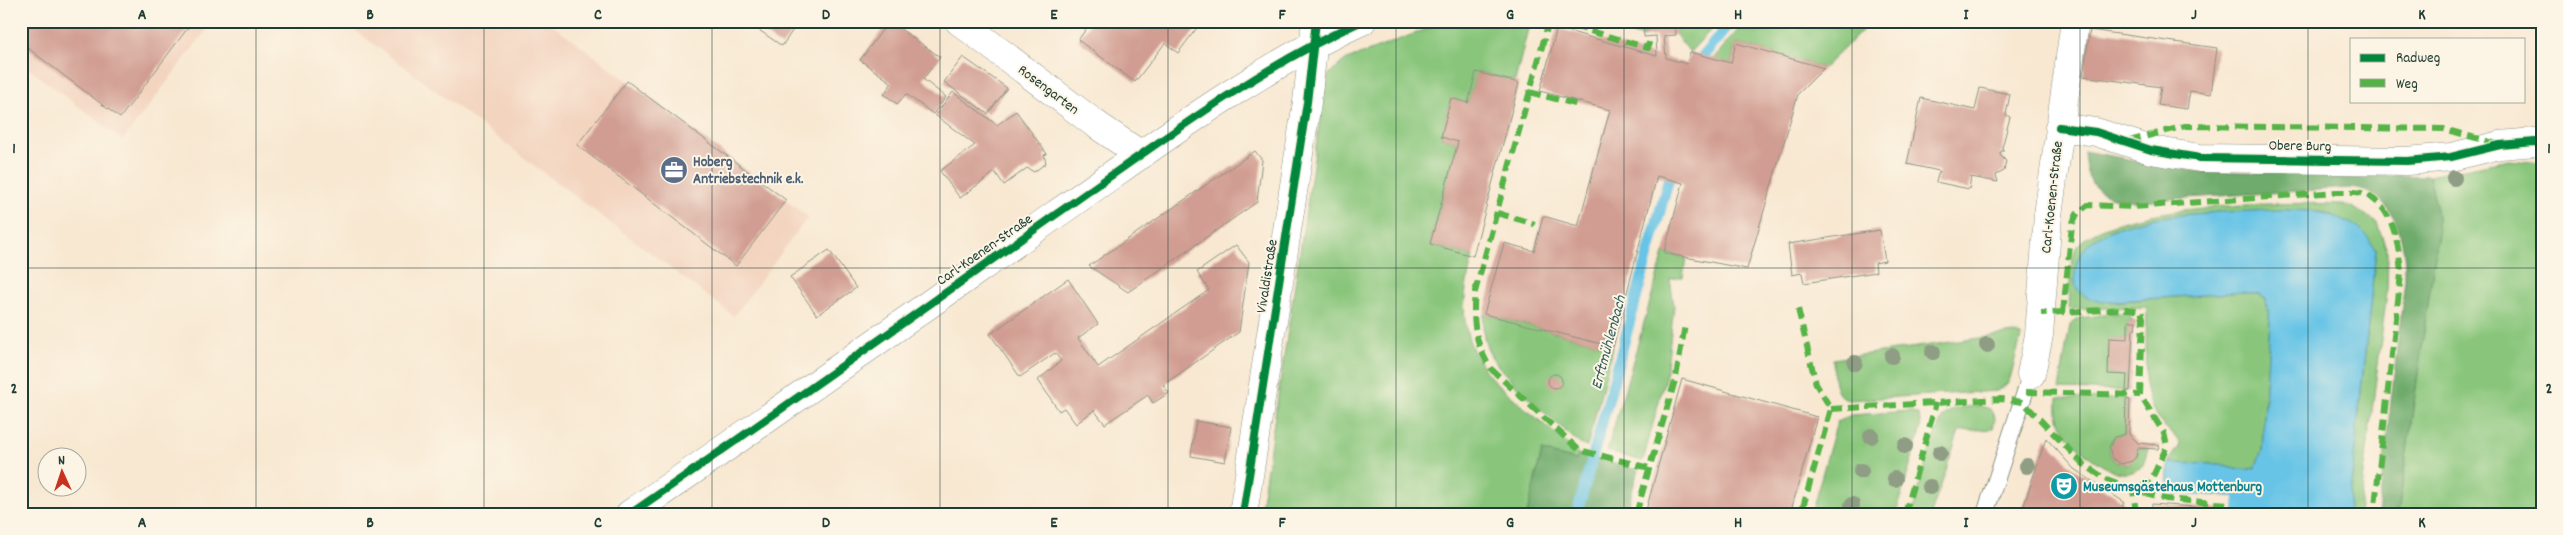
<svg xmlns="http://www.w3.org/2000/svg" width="2563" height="535" font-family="Dekko,sans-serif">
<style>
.built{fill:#f3d4bf}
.green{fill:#89c67c;stroke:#548258}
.forest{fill:#6eab6c;stroke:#467450}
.water{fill:#68c4e6;stroke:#44808d}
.pier{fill:#f8e8d2}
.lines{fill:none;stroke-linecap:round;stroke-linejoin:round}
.stream{stroke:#68c4e6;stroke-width:11}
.building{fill:#d19d92}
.service-casing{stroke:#8c9283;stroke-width:18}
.minor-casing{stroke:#8c9283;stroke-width:29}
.tertiary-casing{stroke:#8c9283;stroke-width:29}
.service{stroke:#fff;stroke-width:16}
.minor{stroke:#fff;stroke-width:28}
.tertiary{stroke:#fff;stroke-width:28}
.quiet{stroke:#55b346;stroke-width:6;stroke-dasharray:12 6;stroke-linecap:butt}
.cycleway-casing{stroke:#fcf5e5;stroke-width:11}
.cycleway{stroke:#00873e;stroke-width:8}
.tree{fill:#909d85}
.grid{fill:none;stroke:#1f3d34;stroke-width:1;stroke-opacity:0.55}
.labels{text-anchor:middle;stroke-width:4;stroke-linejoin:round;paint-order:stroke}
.street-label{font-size:15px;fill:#1f3d34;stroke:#fcf5e5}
.service-label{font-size:15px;font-weight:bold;fill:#4e5e75;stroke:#fcf5e5;text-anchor:start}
.culture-label{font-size:15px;font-weight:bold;fill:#0d838f;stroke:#fcf5e5;text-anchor:start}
.water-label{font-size:16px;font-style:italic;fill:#315f60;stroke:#fcf5e5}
.neatline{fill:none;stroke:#1f3d34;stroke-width:2}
.grid-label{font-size:16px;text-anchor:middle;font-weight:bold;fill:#1f3d34}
</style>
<rect width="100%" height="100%" fill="#fcf5e5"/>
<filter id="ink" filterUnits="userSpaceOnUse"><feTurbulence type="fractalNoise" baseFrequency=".02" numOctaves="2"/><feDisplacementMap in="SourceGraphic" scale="10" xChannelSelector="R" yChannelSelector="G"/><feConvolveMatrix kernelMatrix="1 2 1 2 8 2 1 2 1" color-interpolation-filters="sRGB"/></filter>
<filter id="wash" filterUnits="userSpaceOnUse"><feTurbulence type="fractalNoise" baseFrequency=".0096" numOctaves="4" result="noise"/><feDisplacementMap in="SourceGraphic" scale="20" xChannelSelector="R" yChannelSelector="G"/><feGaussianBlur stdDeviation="1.12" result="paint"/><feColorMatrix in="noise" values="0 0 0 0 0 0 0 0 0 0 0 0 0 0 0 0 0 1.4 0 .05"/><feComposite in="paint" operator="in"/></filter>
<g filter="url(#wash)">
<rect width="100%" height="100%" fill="#f8e8d2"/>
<!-- built -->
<path class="built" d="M21,21H213L123,140L21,63Z
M343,21H548L808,217L734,316Z"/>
<!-- green -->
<path class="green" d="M1447,21H1530L1515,81L1477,72L1468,103L1451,99L1441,137L1458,142L1430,244L1473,256C1460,305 1458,341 1494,381L1578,454L1576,460L1542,451L1527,514H1260L1324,93L1329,74L1344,61Z
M1585,21H1643L1644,37Z
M1675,21H1719L1690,52L1676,35Z
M1751,21H1872L1824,68L1736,43L1731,63L1713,59L1738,30Z
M2509,160L2542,163V514H2398L2438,234L2436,206L2429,176Z
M2343,204L2354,208L2377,223L2388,253L2387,292L2359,514H2348L2376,249C2366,241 2339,215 2327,213C2304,209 2278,212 2255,212C2211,213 2081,210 2076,270C2075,277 2075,282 2077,289L2111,302L2244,292L2260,295L2266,300L2270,322L2262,451L2255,468L2245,470L2219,464L2168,463L2180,445C2176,435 2168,431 2161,423C2153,413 2148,399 2145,385L2147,307L2069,309C2070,294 2069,255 2078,245C2114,203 2287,202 2343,204Z
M1664,253L1686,258L1683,277L1670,279L1674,306L1666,375L1643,461L1607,451Z
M2119,313H2128L2133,321H2128V339H2109L2108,374L2127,375L2126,391L2059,389L2070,325L2080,318Z
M1484,314L1613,347L1587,447L1580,444C1558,424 1496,373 1487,348C1483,337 1482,325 1484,314Z
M2014,333L2021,335V337L2009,382L1997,391L1849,400C1832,398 1834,372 1833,359Z
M2058,398L2126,399L2125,434L2115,437C2108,446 2107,455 2116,462L2127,464L2136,457L2138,448L2148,449L2143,466C2139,468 2134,472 2129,473C2107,477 2063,439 2059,418C2057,412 2058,405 2058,398Z
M1981,406L1990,409L1995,418L1993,429L1959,431L1931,514H1912C1918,495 1934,422 1947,413C1956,406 1971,407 1981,406Z
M1910,411L1919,415L1921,427L1896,514H1811L1837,422L1851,415Z"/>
<!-- forest -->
<path class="forest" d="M2084,151L2194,171L2429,176L2436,206L2438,234L2398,514H2378L2405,279C2406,241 2396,192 2351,188L2137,201C2101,198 2085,189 2084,151Z
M1542,451L1576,460L1578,454L1638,470L1626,514H1527Z"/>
<!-- water -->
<path class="water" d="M2222,212C2273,212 2347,197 2376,249L2348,514H2234V497L2167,493L2168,463L2219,464L2245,470L2255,468L2262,451L2270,322L2266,299L2260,295L2244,292L2103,302C2091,300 2076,295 2075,281C2069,217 2179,215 2222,212Z"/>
<!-- pier -->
<path class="pier" d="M2167,493L2235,497L2234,514H2231L2232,499L2166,496Z"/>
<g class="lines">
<!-- stream -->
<path class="stream" d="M1703,56L1726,28L1735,21
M1577,514L1669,178"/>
</g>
<g id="blocks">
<!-- building -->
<path class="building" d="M21,21H193L120,118L21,43Z
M746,21H799L782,46Z
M889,21L940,57L923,79L946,97L933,114L906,94L897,104L884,94L892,83L860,60Z
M1092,21H1175L1179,24L1181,21H1194L1199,25L1178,53L1165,43L1135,82L1078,40Z
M1643,21H1675L1676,35L1664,36L1666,58L1687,64L1690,52L1731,63L1736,43L1824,68L1798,94L1747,269L1664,253L1683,183L1657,176L1613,347L1484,314L1504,243L1534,251L1543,216L1578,226L1610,110L1540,91L1557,28L1657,56L1656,36L1644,37Z
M2453,21H2484V24L2480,26H2457Z
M2090,30L2217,48L2211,94L2190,91L2187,109L2158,105L2161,87L2083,76Z
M963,57L1007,88L988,114L944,82Z
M1476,72L1519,83L1473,256L1430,244L1458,142L1441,137L1451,98L1468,103Z
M627,81L786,200L736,266L577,145Z
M1980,88L2010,94L2006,115L2010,117L2002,148L2004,151H2001L2000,155L2006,161L2004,171L1996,175L1998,182L1971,177L1969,189L1936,182L1939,171L1907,164L1921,98L1975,110Z
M953,92L997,125L1016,111L1047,154L1044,155L1046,163L1034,172L1027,168L1004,185L995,172L960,198L940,171L975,145L935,115Z
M1255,151L1262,160L1257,202L1128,292L1089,266Z
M1880,230L1885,261L1875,263L1876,272L1804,283L1802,273L1792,275L1788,244Z
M1236,245L1249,262L1239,332L1163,385L1169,393L1153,403L1148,395L1105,424L1094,410L1076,424L1064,408L1059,411L1038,380L1061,361L1055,353L1020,377L990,334L1068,279L1098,324L1078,338L1098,367L1209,290L1197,272Z
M829,250L856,288L817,315L790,277Z
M2128,321H2136L2135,329H2133L2130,391H2126L2127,375L2108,374L2109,338L2128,339Z
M1548 381a7 7 0 1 1 14 0a7 7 0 1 1-14 0Z
M1682,379L1817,417L1790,514H1645Z
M2126,399L2130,400L2129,434L2138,443L2159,445L2158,449L2138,448L2136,457L2132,461L2121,464L2112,458L2109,447L2115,437L2125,434Z
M1196,421L1231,427L1225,462L1191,456Z
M2046,438L2074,469L2124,502L2121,511L2127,514H2021Z
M2152,504L2222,509V514H2151Z"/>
</g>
</g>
<g filter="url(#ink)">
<use href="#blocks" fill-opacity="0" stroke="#8c9283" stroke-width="1"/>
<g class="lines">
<!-- service casing -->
<g class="service-casing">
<path id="service" d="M1985,514L2031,374"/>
</g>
<!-- minor casing -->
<g class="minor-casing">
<path id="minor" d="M959,21L1094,123L1141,155
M2059,127L2096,132L2151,150L2200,158L2407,161L2451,157L2500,145L2535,142L2542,144
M2031,374L2039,335L2048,215L2075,21
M1243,514L1307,102L1316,21"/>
</g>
<!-- tertiary casing -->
<g class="tertiary-casing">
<path id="tertiary" d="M630,514C773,416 914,315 1055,215C1153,147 1253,70 1362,21"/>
</g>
<!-- service -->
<use href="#service" class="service"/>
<!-- minor -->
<use href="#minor" class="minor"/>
<!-- tertiary -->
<use href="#tertiary" class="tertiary"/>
<!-- quiet -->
<path class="quiet" d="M1549,21L1475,292C1472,321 1475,344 1491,369L1579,450L1649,468
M1556,21L1648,48L1650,36
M1529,92L1579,105
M2129,141L2185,126L2444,129L2497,144
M1497,213L1535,224
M1798,309L1816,384L1831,409L1801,514
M2063,313L2072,225L2077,214L2088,205L2132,207L2337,192C2345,192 2354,191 2361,193C2394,203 2399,246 2401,274L2374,514
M2026,392L2140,395
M1831,409L2001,399L2023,402L2082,463L2104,478L2133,489L2145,485L2154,474L2167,446L2164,433L2140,395L2143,318L2141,311L2127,309L2041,313
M1636,514L1676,377L1685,325
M1905,514L1936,403
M2136,514L2133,489L2166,499L2228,504V514"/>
<!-- cycleway casing -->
<g class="cycleway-casing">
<path id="cycleway" d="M2059,127L2096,132L2151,150L2200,158L2407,161L2451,157L2500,145L2535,142L2542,144
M630,514C773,416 914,315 1055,215C1153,147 1253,70 1362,21
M1243,514L1307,102L1316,21"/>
</g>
<!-- cycleway -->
<use href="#cycleway" class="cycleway"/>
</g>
<!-- trees -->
<g class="tree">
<circle cx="2454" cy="178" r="8"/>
<circle cx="1987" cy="345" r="8"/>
<circle cx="1933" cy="352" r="8"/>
<circle cx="1892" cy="356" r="8"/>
<circle cx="1855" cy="363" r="8"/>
<circle cx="1871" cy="436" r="8"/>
<circle cx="1905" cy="446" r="8"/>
<circle cx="1940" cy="453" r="8"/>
<circle cx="2027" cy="466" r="8"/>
<circle cx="1861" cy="471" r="8"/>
<circle cx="1895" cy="479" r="8"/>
<circle cx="1930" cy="487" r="8"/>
<circle cx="1852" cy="505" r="8"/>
</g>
</g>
<!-- grid -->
<path class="grid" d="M256,21V514M484,21V514M712,21V514M940,21V514M1168,21V514M1396,21V514M1624,21V514M1852,21V514M2080,21V514M2308,21V514M21,268H2542"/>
<!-- icons -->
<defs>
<g id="office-disc" transform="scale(1.4375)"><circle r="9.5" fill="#5c6f8a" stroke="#fcf5e5"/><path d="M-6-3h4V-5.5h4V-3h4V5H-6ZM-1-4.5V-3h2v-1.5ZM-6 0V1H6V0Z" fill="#fff"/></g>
<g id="theatre-disc" transform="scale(1.4375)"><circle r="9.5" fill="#0f9aa8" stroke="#fcf5e5"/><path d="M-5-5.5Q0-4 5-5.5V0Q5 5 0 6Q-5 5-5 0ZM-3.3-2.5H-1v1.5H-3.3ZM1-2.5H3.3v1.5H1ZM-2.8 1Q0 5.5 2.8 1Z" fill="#fff"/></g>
</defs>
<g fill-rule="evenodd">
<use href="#office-disc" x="674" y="170"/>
<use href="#theatre-disc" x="2064" y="486"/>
</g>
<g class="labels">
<!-- street labels -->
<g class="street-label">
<text transform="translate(1049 89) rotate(37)" y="5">Rosengarten</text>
<text transform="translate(2300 145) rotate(1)" y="5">Obere Burg</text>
<text transform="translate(2051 197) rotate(-84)" y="5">Carl-Koenen-Straße</text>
<text transform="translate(984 249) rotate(-35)" y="5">Carl-Koenen-Straße</text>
<text transform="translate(1266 276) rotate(-81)" y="5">Vivaldistraße</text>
</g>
<!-- service labels -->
<g class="service-label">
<text x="693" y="166">Hoberg<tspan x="693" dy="17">Antriebstechnik e.k.</tspan></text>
</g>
<!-- culture labels -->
<g class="culture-label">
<text x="2083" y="491">Museumsgästehaus Mottenburg</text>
</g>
<!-- water labels -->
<g class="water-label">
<text transform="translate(1607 342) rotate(-75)" y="6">Erftmühlenbach</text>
</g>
</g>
<!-- margin -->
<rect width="2563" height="535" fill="none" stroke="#fcf5e5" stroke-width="55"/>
<!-- legend -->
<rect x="2350" y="38" width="175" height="65" fill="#fcf5e5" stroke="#a4ab9e"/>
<rect x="2360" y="54" width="25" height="8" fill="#00873e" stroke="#a4ab9e"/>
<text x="2396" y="62" font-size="15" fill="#1f3d34">Radweg</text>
<rect x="2360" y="79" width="25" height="8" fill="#55b346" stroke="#a4ab9e"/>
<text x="2396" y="88" font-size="15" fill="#1f3d34">Weg</text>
<!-- north arrow -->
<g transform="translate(62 472) rotate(357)"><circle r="24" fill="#fcf5e5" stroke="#a4ab9e"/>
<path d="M0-4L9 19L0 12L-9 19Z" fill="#c8321e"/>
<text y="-8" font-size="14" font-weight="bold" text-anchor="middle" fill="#1f3d34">N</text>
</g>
<rect x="28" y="28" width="2508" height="480" class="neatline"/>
<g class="grid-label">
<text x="142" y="19">A</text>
<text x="370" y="19">B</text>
<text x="598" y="19">C</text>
<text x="826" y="19">D</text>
<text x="1054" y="19">E</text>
<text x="1282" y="19">F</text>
<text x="1510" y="19">G</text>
<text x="1738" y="19">H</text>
<text x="1966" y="19">I</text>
<text x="2194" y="19">J</text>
<text x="2422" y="19">K</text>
<text x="14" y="153">1</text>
<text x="2549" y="153">1</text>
<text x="14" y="393">2</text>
<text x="2549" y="393">2</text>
<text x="142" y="527">A</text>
<text x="370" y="527">B</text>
<text x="598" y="527">C</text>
<text x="826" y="527">D</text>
<text x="1054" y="527">E</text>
<text x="1282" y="527">F</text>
<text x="1510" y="527">G</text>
<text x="1738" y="527">H</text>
<text x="1966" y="527">I</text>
<text x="2194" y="527">J</text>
<text x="2422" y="527">K</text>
</g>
</svg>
